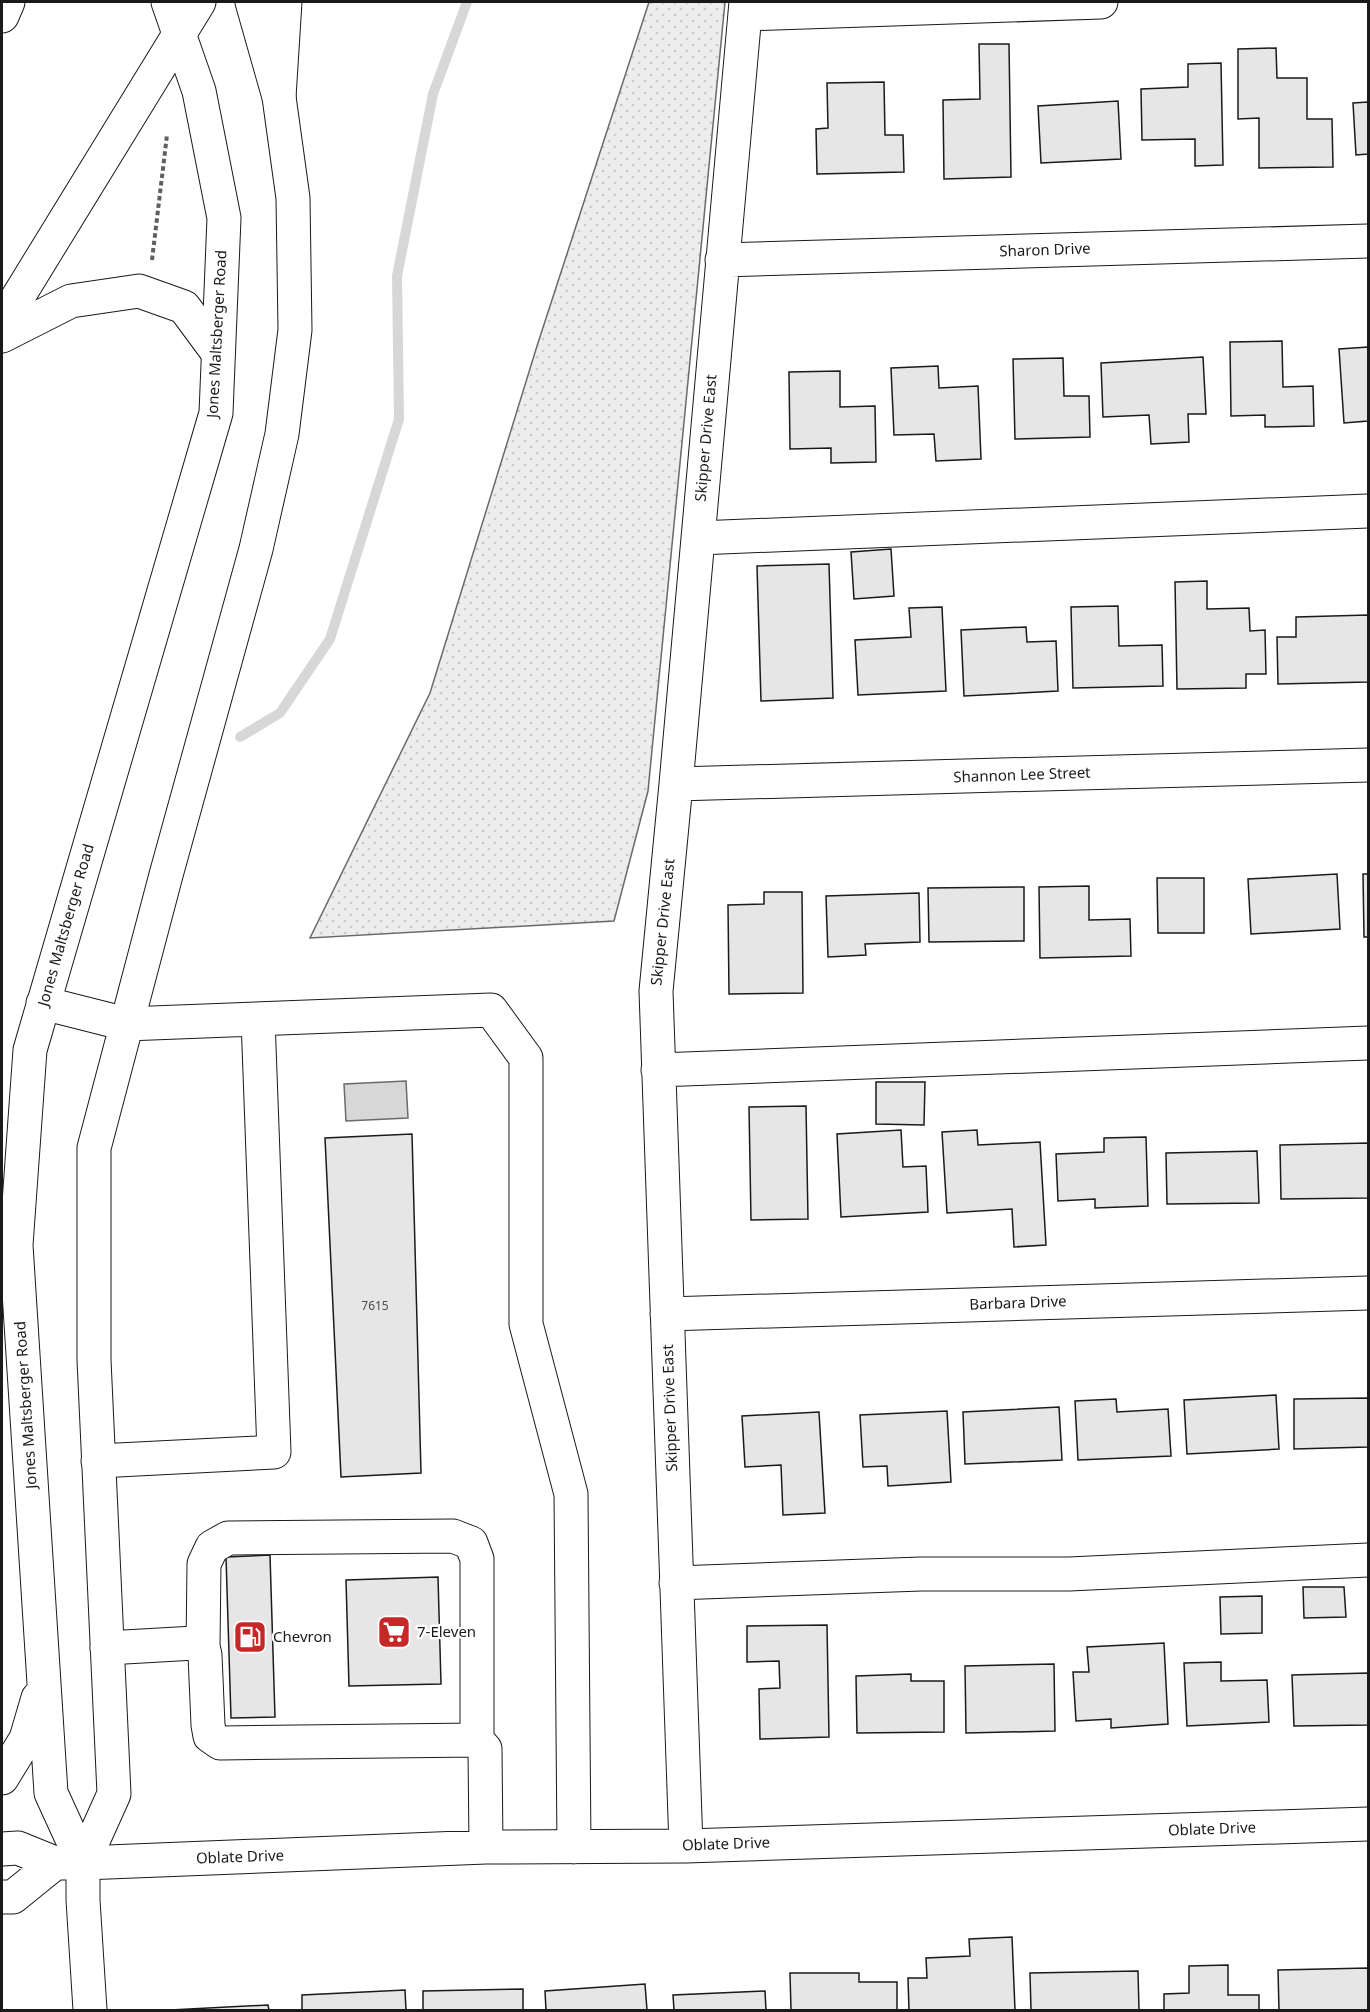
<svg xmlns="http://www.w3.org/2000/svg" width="1370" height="2012" font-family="'Noto Sans',sans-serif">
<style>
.grass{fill:url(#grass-dots);stroke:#6a6a6a;stroke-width:1.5}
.water{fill:#d7d7d7;stroke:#6a6a6a;stroke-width:1.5}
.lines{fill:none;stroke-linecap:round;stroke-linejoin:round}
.stream{stroke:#d7d7d7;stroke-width:10}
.building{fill:#e6e6e6;stroke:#1a1a1a;stroke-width:1.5}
.minor-casing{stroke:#1a1a1a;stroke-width:35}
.major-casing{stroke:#1a1a1a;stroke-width:35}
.highway-casing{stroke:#1a1a1a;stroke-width:35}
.path{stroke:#5f5f5f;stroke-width:4;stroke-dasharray:4.5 3;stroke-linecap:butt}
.minor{stroke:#fff;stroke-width:33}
.major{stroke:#fff;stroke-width:33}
.highway{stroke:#fff;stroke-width:33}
.labels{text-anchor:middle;stroke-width:4.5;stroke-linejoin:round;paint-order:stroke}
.number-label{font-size:12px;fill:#4d4d4d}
.street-label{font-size:15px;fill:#1a1a1a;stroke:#fff}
.poi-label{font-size:15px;fill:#1a1a1a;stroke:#fff;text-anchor:start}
</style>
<defs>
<pattern id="grass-dots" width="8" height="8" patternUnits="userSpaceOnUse" patternTransform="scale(1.5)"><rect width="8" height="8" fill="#ededed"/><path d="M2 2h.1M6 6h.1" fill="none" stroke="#cbcbcb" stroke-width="1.8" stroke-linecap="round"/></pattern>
</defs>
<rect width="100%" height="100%" fill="#fff"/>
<!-- grass -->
<path class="grass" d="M649,2H725L648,791L614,921L310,938L430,693L537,346Z"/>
<!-- water -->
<path class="water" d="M406,1081L408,1118L346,1121L344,1084Z"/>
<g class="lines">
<!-- stream -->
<path class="stream" d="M240,737L280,713L330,639L399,419L397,276L433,94L467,2"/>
</g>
<!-- building -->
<path class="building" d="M979,44H1009L1011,177L944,179L943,100L980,99Z
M1276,48L1277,78H1307V119H1332L1333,167L1259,168V118L1238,119V49Z
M1221,63L1223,165L1195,166V139L1142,140L1141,89L1188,87V64Z
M884,82L885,135H903L904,172L817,174L816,129L828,128L827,83Z
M1118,101L1121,159L1041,163L1038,106Z
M1368,102V154L1356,155L1353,103Z
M1282,341L1283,387L1313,386L1314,426L1265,427V415L1231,416L1230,342Z
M1368,347V421L1344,423L1339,349Z
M1203,357L1206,414H1188L1189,442L1151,444L1149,415L1103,417L1101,363Z
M1063,358L1064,396H1089L1090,437L1015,439L1013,359Z
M938,366L939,388L978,386L981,459L936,461L934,434L894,435L891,368Z
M840,371V407L875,406L876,462L831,463V448L790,449L789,372Z
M891,549L894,596L854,599L851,552Z
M829,564L833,698L761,701L757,566Z
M1207,581V609L1249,608L1250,631L1265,630L1266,674H1246V688L1177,689L1175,582Z
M1118,606L1119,646L1162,645L1163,686L1073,688L1071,607Z
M942,607L946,691L858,695L855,640L911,637L909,608Z
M1368,615V682L1278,684L1277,637H1296V617Z
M1026,627L1027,642L1056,641L1058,691L964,696L961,630Z
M1337,874L1340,929L1251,934L1248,879Z
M1363,874H1368V937H1364Z
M1157,878H1204V933H1158Z
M1089,886V920L1130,919L1131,956L1040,958L1039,887Z
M1024,887V941L929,942L928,888Z
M764,892H802L803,993L729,994L728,905L764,904Z
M919,893L920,942L865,944L866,955L828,957L826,896Z
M876,1082H925L924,1125L876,1124Z
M806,1106L808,1219L751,1220L749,1107Z
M901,1130L903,1167L926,1166L928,1212L841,1217L837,1134Z
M977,1130L978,1145L1040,1142L1046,1245L1014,1247L1012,1209L947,1213L942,1132Z
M412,1134L421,1473L341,1477L325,1138Z
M1146,1137L1148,1206L1095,1208V1199L1058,1201L1056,1154L1104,1152V1138Z
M1368,1143V1198L1281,1199L1280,1145Z
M1257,1151L1259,1203L1167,1204L1166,1153Z
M1276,1395L1279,1449L1187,1454L1184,1400Z
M1368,1398V1447L1294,1449V1399Z
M1116,1399L1117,1412L1168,1409L1171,1456L1078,1460L1075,1401Z
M1059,1407L1062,1460L965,1464L963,1412Z
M947,1411L951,1482L888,1486L887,1466L863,1467L860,1415Z
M819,1412L825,1513L783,1515L781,1465L745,1467L742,1416Z
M270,1555L275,1717L231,1718L226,1557Z
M438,1577L441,1684L349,1686L346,1580Z
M1303,1587H1344L1346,1617L1304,1618Z
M1262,1596V1633L1221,1634L1220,1597Z
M827,1625L829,1737L760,1739L759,1689L780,1688L779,1661L747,1662V1626Z
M1164,1643L1168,1724L1111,1728V1719L1076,1721L1073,1672H1089L1087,1647Z
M1221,1662V1681L1267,1680L1269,1722L1187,1726L1184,1663Z
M1054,1664L1055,1731L966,1733L965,1666Z
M1368,1673V1725L1294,1726L1292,1675Z
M911,1674V1681H944V1732L857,1733L856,1676Z
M1012,1937L1015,2010H909L908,1978H927L926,1958L970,1956L969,1939Z
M1228,1965V1995H1259V2010H1164V1994L1189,1993V1966Z
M1368,1968V2010H1279L1278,1970Z
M1138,1971L1139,2010H1031L1030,1973Z
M790,1973H859V1982H897V2010H791Z
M645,1984L647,2010H546L545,1991Z
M523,1989V2010H423V1991Z
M405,1990L406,2010H302V1995Z
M765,1991L766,2010H674L673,1995Z
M268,2005L269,2010H170Z"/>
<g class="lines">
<!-- minor casing -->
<g class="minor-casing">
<path id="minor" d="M745,14L1101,2
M722,260L1368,241
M698,538L1368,511
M676,784L1368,765
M126,1024L491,1010L526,1058V1324L571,1494L574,1847
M658,1070L1368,1043
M667,1314L1368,1293
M98,1461L274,1452L258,1019
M676,1583L921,1574H1069L1368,1560
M203,1646L204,1564L212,1547L228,1538L453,1536L471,1543L477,1559V1740
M107,1648L195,1643L203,1646L205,1655L208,1725L210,1736L220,1743L477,1740L485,1749L486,1847
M686,1846L656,991L676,784L746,2
M2,1849L18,1848L55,1863H83L486,1847L686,1846L1368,1824
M2,1897H13L55,1863"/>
</g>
<!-- major casing -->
<g class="major-casing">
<path id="major" d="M43,1003L126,1024
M2,1778L26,1739L38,1698
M83,1863L51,1793L16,1245L30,1050L216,413L224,218L199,91L168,2
M90,2010L83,1900V1863L114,1794L94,1360V1148L166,875L256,549L282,434L295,330L293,198L279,97L252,2"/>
</g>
<!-- highway casing -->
<g class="highway-casing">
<path id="highway" d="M2,16L8,2
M279,97L285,2
M2,323L199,2
M2,336L71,301L139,291L184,307L218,353"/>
</g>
<!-- path -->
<path class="path" d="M152,260L167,135"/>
<!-- minor -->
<use href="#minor" class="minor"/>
<!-- major -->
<use href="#major" class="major"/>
<!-- highway -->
<use href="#highway" class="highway"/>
</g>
<!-- icons -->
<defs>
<g id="supermarket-square" transform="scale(1.725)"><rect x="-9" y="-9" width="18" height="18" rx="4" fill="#c62828" stroke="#fff"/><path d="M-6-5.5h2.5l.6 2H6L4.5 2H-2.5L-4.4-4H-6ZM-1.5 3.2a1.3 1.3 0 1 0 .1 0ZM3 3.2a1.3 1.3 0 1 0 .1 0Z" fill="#fff"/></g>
<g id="fuel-square" transform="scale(1.725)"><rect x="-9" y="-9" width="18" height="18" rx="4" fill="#c62828" stroke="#fff"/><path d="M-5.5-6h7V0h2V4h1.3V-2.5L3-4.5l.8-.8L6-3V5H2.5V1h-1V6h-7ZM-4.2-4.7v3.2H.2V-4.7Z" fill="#fff"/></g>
</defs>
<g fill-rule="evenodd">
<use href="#supermarket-square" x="394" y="1632"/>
<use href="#fuel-square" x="250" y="1637"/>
</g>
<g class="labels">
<!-- number labels -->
<g class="number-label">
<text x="375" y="1310">7615</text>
</g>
<!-- street labels -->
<g class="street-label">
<text transform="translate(1045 250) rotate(-2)" y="5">Sharon Drive</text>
<text transform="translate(217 334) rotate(-87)" y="5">Jones Maltsberger Road</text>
<text transform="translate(706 438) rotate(-85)" y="5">Skipper Drive East</text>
<text transform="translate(1022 775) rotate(-2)" y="5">Shannon Lee Street</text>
<text transform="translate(663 922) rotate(-84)" y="5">Skipper Drive East</text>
<text transform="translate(66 925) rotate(-74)" y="5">Jones Maltsberger Road</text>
<text transform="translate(1018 1303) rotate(-2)" y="5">Barbara Drive</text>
<text transform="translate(26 1405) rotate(-94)" y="5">Jones Maltsberger Road</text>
<text transform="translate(670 1408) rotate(-92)" y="5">Skipper Drive East</text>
<text transform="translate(1212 1829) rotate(-2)" y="5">Oblate Drive</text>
<text transform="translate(726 1844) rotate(-2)" y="5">Oblate Drive</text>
<text transform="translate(240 1857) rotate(-2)" y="5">Oblate Drive</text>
</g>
<!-- poi labels -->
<g class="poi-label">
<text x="417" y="1637">7-Eleven</text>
<text x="273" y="1642">Chevron</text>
</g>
</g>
<!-- border -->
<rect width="1370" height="2012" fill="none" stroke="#1a1a1a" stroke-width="6"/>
</svg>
